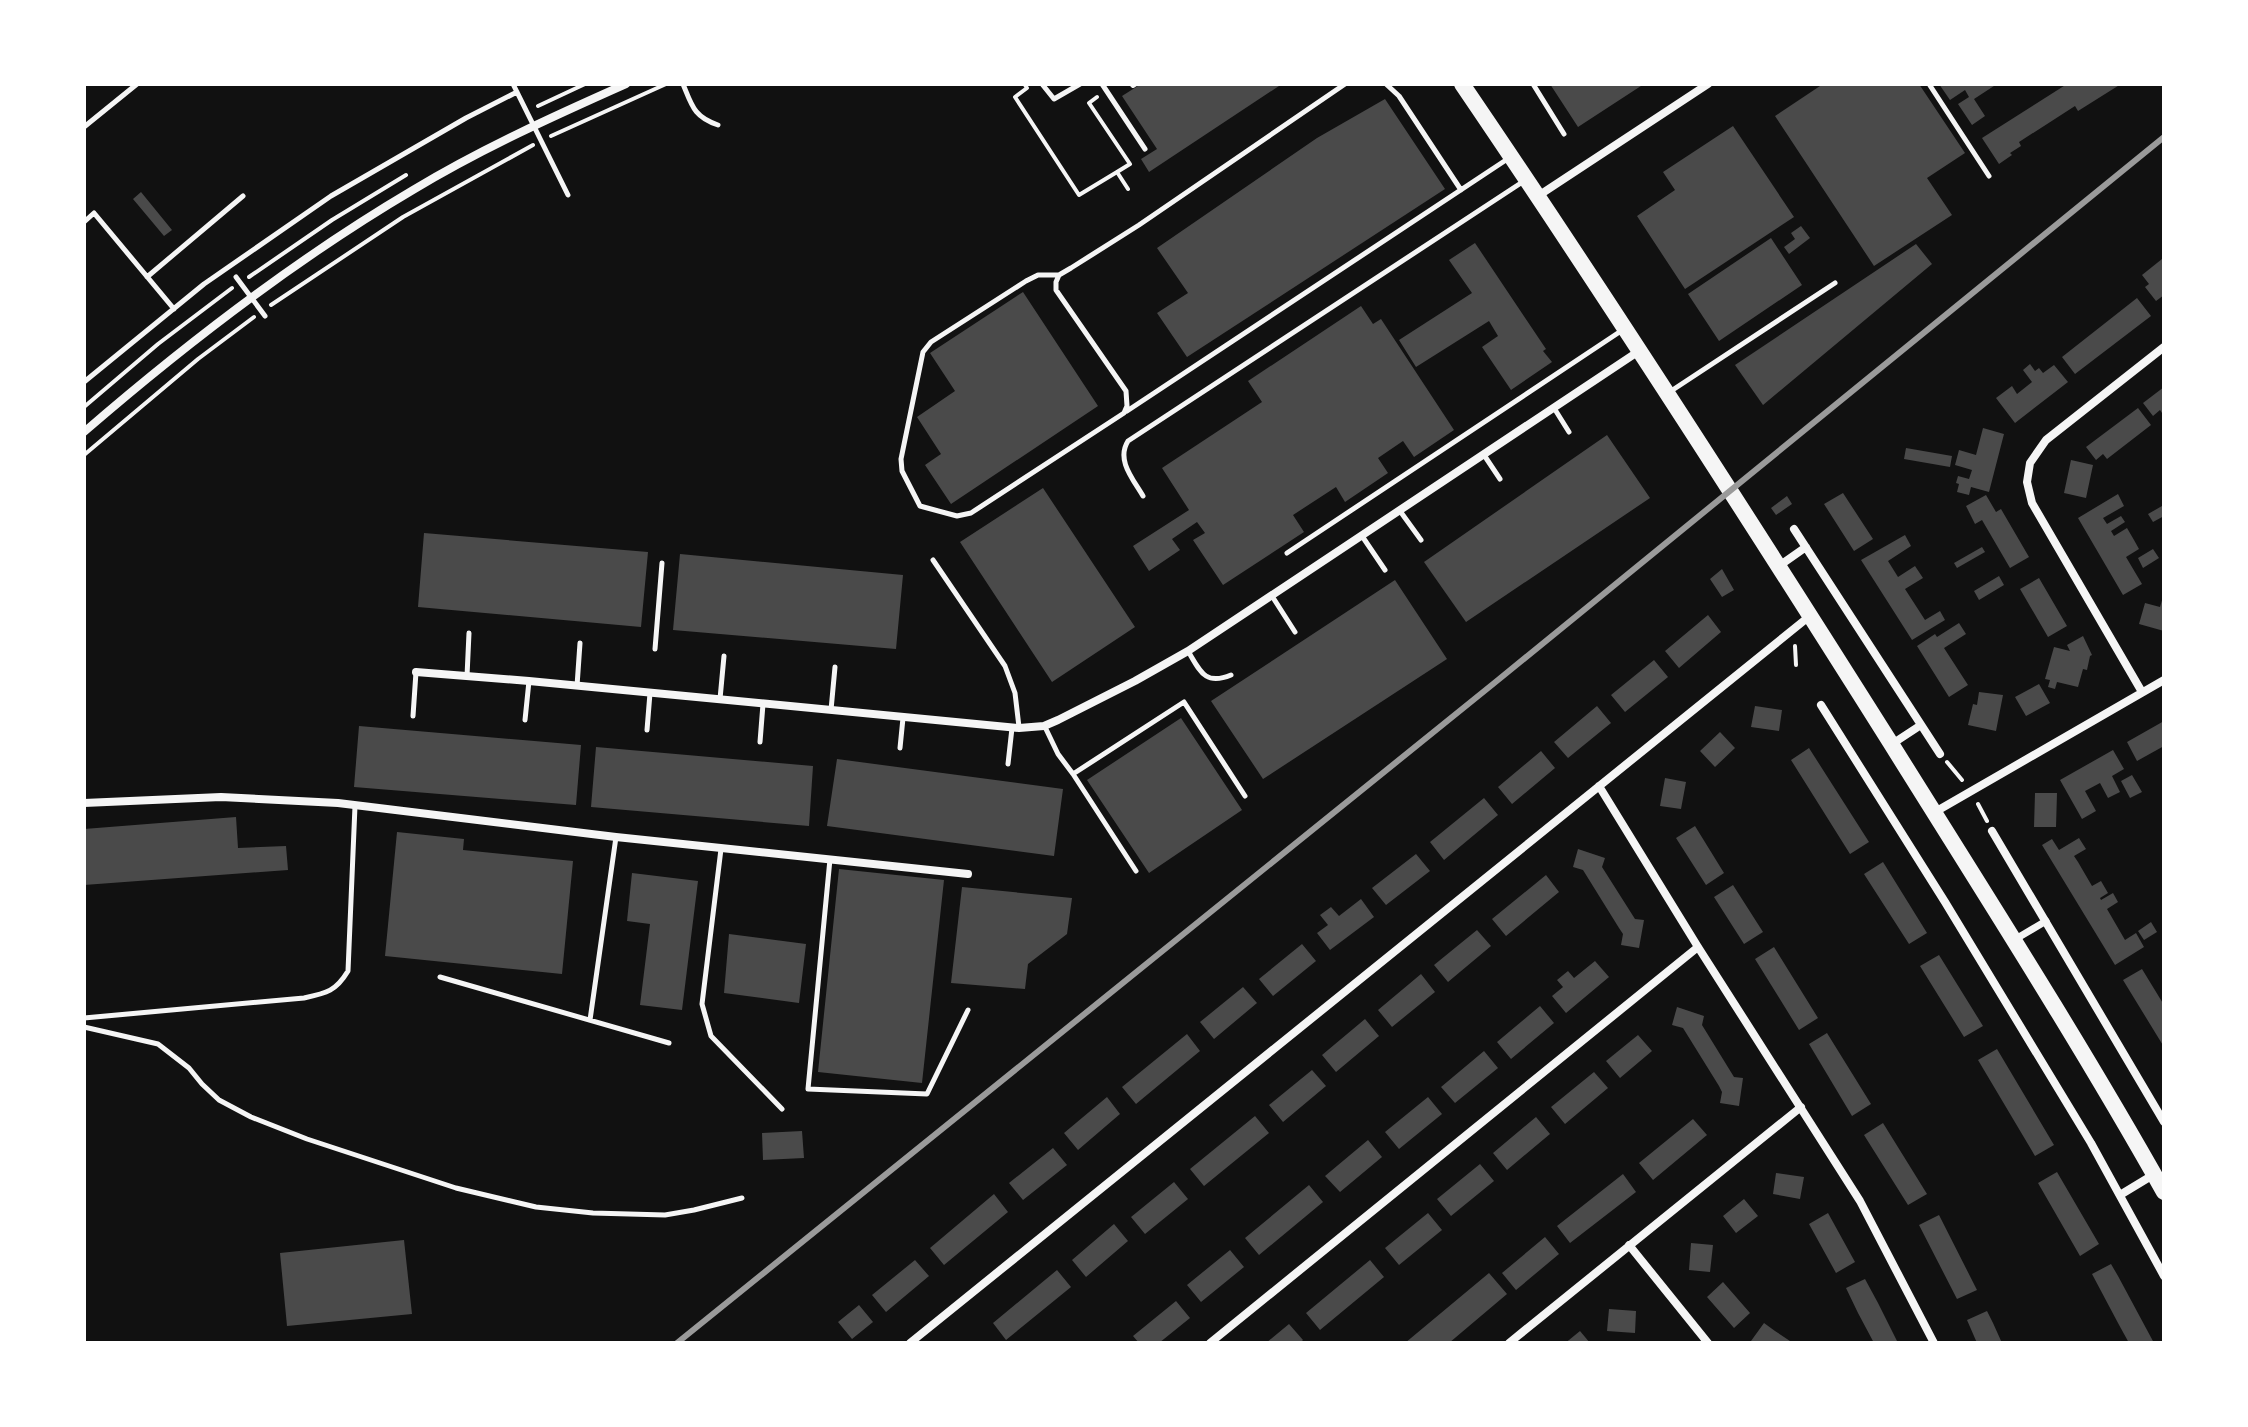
<svg xmlns="http://www.w3.org/2000/svg" width="2248" height="1427" font-family="Barlow,sans-serif">
<style>
.building{fill:#4a4a4a}
.lines{fill:none;stroke-linecap:round;stroke-linejoin:round}
.path{stroke:#f5f5f5;stroke-width:4}
.service{stroke:#f5f5f5;stroke-width:5}
.pedestrian{stroke:#f5f5f5;stroke-width:7}
.minor{stroke:#f5f5f5;stroke-width:8}
.secondary{stroke:#f5f5f5;stroke-width:16}
.rail{stroke:#9a9a9a;stroke-width:6}
</style>
<rect width="100%" height="100%" fill="#111"/>
<!-- building -->
<path class="building" d="M1141,84H1282L1149,172L1141,159L1157,149L1122,96Z
M1550,84H1644L1578,127Z
M1823,84H1919L1965,153L1927,178L1952,215L1874,266L1775,116Z
M1939,84H1997L1974,99L1985,116L1972,125L1958,104L1969,97L1965,90L1950,100Z
M2067,84H2121L2078,111L2075,106L2019,142L2021,146L2010,153L2012,155L1999,164L1982,138Z
M1385,99L1445,189L1187,357L1157,313L1188,293L1157,248L1317,138Z
M1733,126L1794,217L1685,289L1637,216L1675,190L1663,172Z
M141,192L172,230L164,236L133,199Z
M1801,226L1810,238L1789,254L1784,247L1795,239L1791,233Z
M1771,238L1802,285L1719,341L1688,294Z
M1475,243L1546,349L1543,351L1552,362L1511,390L1482,347L1498,336L1489,321L1416,367L1399,340L1472,293L1449,260Z
M1916,244L1932,264L1763,405L1735,365Z
M2162,259L2164,295L2156,301L2145,287L2149,284L2142,275Z
M1023,292L1098,406L951,504L925,465L941,454L917,417L955,391L930,353Z
M2137,298L2151,316L2075,374L2062,357Z
M1361,306L1373,324L1381,319L1454,430L1414,457L1403,441L1378,458L1388,473L1345,502L1336,487L1293,515L1304,532L1223,585L1193,540L1205,533L1197,522L1172,539L1180,550L1149,571L1133,546L1189,510L1162,468L1262,402L1248,381Z
M2030,364L2035,371L2039,368L2043,373L2054,365L2068,382L2015,423L1996,398L2012,386L2017,394L2032,382L2023,370Z
M2164,387V416L2160,410L2153,416L2143,403Z
M2138,408L2151,425L2107,459L2103,454L2096,460L2086,447Z
M1983,428L2004,434L1989,492L1971,487L1969,495L1957,492L1959,484L1956,483L1958,476L1969,479L1972,470L1955,465L1959,450L1976,455Z
M1607,435L1650,498L1466,622L1424,562Z
M1906,448L1952,456L1950,467L1904,459Z
M2071,460L2093,465L2086,498L2064,493Z
M1043,488L1135,627L1052,682L960,542Z
M1843,493L1873,539L1854,551L1824,504Z
M2118,494L2124,506L2103,518L2107,524L2121,516L2125,522L2111,531L2114,536L2127,528L2134,540L2139,549L2126,557L2142,584L2123,595L2078,518Z
M1986,495L1996,512L2001,509L2029,557L2010,568L1982,520L1975,524L1966,506Z
M1787,496L1792,504L1776,515L1771,508Z
M2162,506L2164,516L2153,522L2148,514Z
M424,533L648,552L641,627L418,607Z
M1905,535L1911,546L1888,561L1898,577L1915,566L1923,578L1905,589L1925,620L1940,611L1945,620L1912,640L1861,560Z
M1982,547L1985,552L1957,568L1954,563Z
M2153,549L2159,558L2143,568L2138,558Z
M680,554L903,575L896,649L673,630Z
M1722,569L1734,590L1722,597L1710,579Z
M1999,576L2004,585L1979,600L1974,591Z
M2039,578L2067,626L2048,637L2020,589Z
M1395,580L1447,659L1263,779L1211,701Z
M2163,597L2164,631L2139,624L2145,603L2160,607Z
M1708,615L1721,632L1679,668L1665,651Z
M1959,623L1966,634L1944,648L1968,685L1949,697L1917,646L1935,634L1937,637Z
M2083,636L2092,655L2090,656L2087,670L2083,669L2078,687L2057,682L2055,689L2048,687L2050,680L2045,679L2054,647L2070,651L2067,645Z
M1654,660L1668,677L1625,712L1611,695Z
M2039,684L2050,703L2026,716L2015,697Z
M1979,692L2003,695L1996,731L1968,725L1973,704L1977,705Z
M1597,706L1611,723L1568,758L1554,742Z
M1755,706L1782,710L1779,731L1751,727Z
M1181,718L1242,810L1149,873L1087,780Z
M2164,721V746L2137,761L2127,742Z
M359,726L581,745L576,805L354,787Z
M1720,732L1735,748L1715,767L1700,751Z
M596,747L813,766L809,826L591,807Z
M1809,748L1869,842L1850,854L1791,760Z
M2113,750L2124,769L2112,776L2120,792L2108,798L2100,783L2085,791L2096,811L2082,819L2060,780Z
M1541,751L1555,768L1512,804L1498,787Z
M837,759L1063,789L1054,856L827,826Z
M2132,775L2142,792L2130,798L2121,781Z
M1665,778L1686,782L1681,809L1660,806Z
M2035,793H2057L2056,827H2034Z
M1484,798L1498,815L1444,860L1430,842Z
M236,817L238,848L286,846L288,870L84,885V829Z
M1695,826L1724,873L1706,885L1676,838Z
M397,832L464,839L463,850L573,861L562,974L385,956Z
M2079,838L2086,849L2074,856L2078,862L2092,886L2101,881L2108,893L2100,898L2101,900L2113,893L2118,902L2107,909L2125,940L2136,933L2144,947L2115,965L2042,845L2052,839L2059,850Z
M1578,849L1605,858L1602,867L1635,919L1644,920L1639,948L1621,945L1623,934L1619,928L1583,870L1573,867Z
M1416,854L1430,871L1386,905L1372,888Z
M1883,862L1927,933L1909,944L1864,874Z
M839,869L944,880L922,1083L818,1072Z
M632,873L698,881L682,1010L640,1005L650,924L627,921Z
M1546,875L1559,892L1506,936L1492,919Z
M1733,885L1763,932L1744,944L1714,897Z
M962,887L1072,898L1067,934L1028,964L1025,989L951,983Z
M1361,899L1374,917L1330,950L1317,933L1328,925L1320,915L1331,907L1339,916Z
M2151,922L2157,932L2144,940L2138,931Z
M1477,930L1491,946L1448,982L1434,965Z
M729,934L806,944L799,1003L724,993Z
M1302,944L1316,961L1273,996L1259,979Z
M1774,947L1818,1018L1799,1030L1755,959Z
M1939,955L1983,1026L1964,1037L1920,966Z
M1595,961L1609,977L1566,1013L1552,996L1563,987L1557,980L1568,971L1574,978Z
M2142,969L2164,1005V1047L2123,980Z
M1421,974L1435,992L1392,1027L1378,1010Z
M1243,987L1257,1003L1214,1039L1200,1022Z
M1540,1006L1554,1023L1511,1059L1497,1042Z
M1677,1007L1704,1016L1702,1025L1734,1077L1743,1078L1739,1106L1720,1103L1722,1092L1719,1086L1683,1028L1672,1025Z
M1365,1019L1379,1036L1336,1072L1322,1055Z
M1827,1033L1871,1104L1852,1116L1809,1044Z
M1187,1034L1200,1051L1136,1104L1122,1087Z
M1638,1035L1652,1051L1620,1078L1606,1061Z
M1997,1049L2054,1145L2035,1156L1978,1060Z
M1484,1051L1498,1068L1455,1103L1441,1087Z
M1312,1070L1326,1086L1283,1122L1269,1105Z
M1594,1072L1608,1088L1565,1124L1551,1107Z
M1107,1097L1120,1114L1078,1150L1064,1133Z
M1428,1097L1442,1114L1399,1149L1385,1132Z
M1255,1116L1269,1133L1204,1186L1190,1169Z
M1536,1117L1550,1134L1507,1170L1493,1153Z
M1693,1119L1707,1135L1653,1180L1639,1163Z
M1883,1123L1927,1194L1908,1205L1864,1135Z
M802,1131L804,1158L763,1160L762,1133Z
M1368,1140L1382,1157L1340,1192L1325,1176Z
M1053,1148L1067,1165L1023,1200L1009,1183Z
M1480,1164L1494,1181L1451,1216L1437,1199Z
M2057,1172L2099,1244L2080,1256L2038,1183Z
M1776,1173L1804,1177L1800,1199L1773,1194Z
M1623,1174L1636,1192L1570,1243L1557,1226Z
M1174,1182L1188,1199L1145,1234L1131,1217Z
M1309,1185L1323,1202L1259,1255L1245,1238Z
M994,1194L1008,1212L944,1265L930,1248Z
M1744,1199L1758,1216L1736,1233L1723,1216Z
M1428,1213L1442,1230L1399,1265L1385,1248Z
M1828,1213L1855,1262L1836,1273L1809,1224Z
M1939,1215L1977,1290L1957,1299L1919,1225Z
M1114,1224L1128,1241L1086,1277L1072,1260Z
M1545,1237L1559,1254L1516,1290L1502,1273Z
M404,1240L412,1314L287,1326L280,1253Z
M1691,1243L1713,1245L1710,1272L1689,1270Z
M1230,1250L1244,1267L1201,1302L1187,1285Z
M915,1260L929,1276L886,1312L872,1295Z
M1370,1260L1384,1277L1320,1330L1306,1313Z
M2111,1264L2118,1276L2154,1343H2129L2118,1323L2092,1274Z
M1057,1270L1071,1287L1006,1340L993,1323Z
M1489,1273L1507,1294L1449,1343H1405Z
M1865,1279L1878,1303L1898,1343H1874L1858,1313L1846,1288Z
M1723,1282L1750,1313L1734,1328L1707,1297Z
M1176,1301L1190,1318L1159,1343H1139L1133,1336Z
M859,1305L873,1322L852,1339L838,1322Z
M1609,1309L1636,1311L1635,1333L1607,1331Z
M1987,1311L1993,1323L2002,1343H1977L1967,1320Z
M1764,1323L1775,1331L1793,1343H1754L1751,1341Z
M1289,1324L1303,1340L1300,1343H1266Z
M1580,1331L1590,1343H1565L1569,1340Z"/>
<g class="lines">
<!-- path -->
<path class="path" d="M1027,84L1025,85L1027,88L1015,97L1079,195L1117,172
M1131,84L1133,86L1136,84
M1097,97L1089,103L1130,164L1117,172L1128,189
M538,106L585,84
M551,136L666,84
M249,277L332,220L406,175
M271,305L403,217L533,145
M84,407L158,344L232,288
M84,455L198,359L254,317
M1795,646L1796,665
M1947,762L1962,780
M1978,804L1987,821"/>
<!-- service -->
<path class="service" d="M513,84L568,195
M683,84C692,106 694,117 718,125
M1042,84L1054,99L1080,84
M1102,84L1145,149
M1386,84L1399,96L1461,190
M1533,84L1564,134
M1929,84L1989,176
M84,127L137,84
M84,222L94,213L174,309
M1059,275L1056,282V290L1126,391L1127,406L1124,413L971,513L957,516L920,506L902,471L901,459L923,352L931,342L1026,281L1038,275H1059L1071,268L1139,225L1345,84
M147,277L243,196
M236,277L265,316
M84,382L204,284L331,196L466,118L517,92
M1668,393L1835,283
M1554,408L1569,432
M1127,411L1509,158
M1484,455L1500,479
M1143,496C1133,479 1116,460 1128,441L1524,181
M1400,511L1421,540
M1362,536L1385,570
M1287,553L1621,331
M933,560L1005,666L1015,693L1019,727
M1272,596L1295,632
M655,649L662,563
M1188,651C1200,671 1205,686 1231,675
M467,676L469,633
M577,686L580,643
M720,699L724,656
M831,710L835,667
M413,716L416,672
M525,720L529,681
M1045,727L1058,754L1073,774
M647,730L650,693
M760,742L763,704
M900,748L903,718
M1008,764L1012,728
M721,849L702,1004L711,1036L782,1109
M830,859L808,1089L927,1094L968,1010
M1136,871L1073,774L1184,702L1245,796
M440,977L669,1043
M84,1018L304,998C327,993 336,991 348,971L355,806
M590,1020L616,837
M84,1027L158,1044L189,1068L202,1084L219,1100L251,1117L307,1139L456,1188L536,1207L593,1213L665,1215L694,1210L742,1198"/>
<!-- pedestrian -->
<path class="pedestrian" d="M2014,940L2046,921"/>
<!-- minor -->
<path class="minor" d="M1538,196L1708,84
M84,432C187,343 296,259 413,190C481,149 554,116 626,84
M1794,529L1940,754
M1779,566L1806,547
M416,672L529,681L1019,728L1044,726L1058,720L1135,681L1188,651L1639,351
M2142,692L2032,503L2027,482L2030,463L2046,440L2164,347
M1821,705L1945,902L2091,1143L2164,1276
M1892,744L1921,725
M1599,786L1698,947L1860,1201L1934,1343
M84,803L221,797L338,803L616,837L968,874
M1935,812L2164,680
M1992,831L2164,1122
M2120,1195L2153,1175
M1629,1245L1708,1343
M910,1343L1811,615
M1210,1343L1698,947
M1509,1343L1801,1107"/>
<!-- secondary -->
<path class="secondary" d="M1462,84C1609,300 1750,520 1890,742C1983,891 2078,1039 2164,1192"/>
<!-- rail -->
<path class="rail" d="M677,1343L1498,680L2164,137"/>
</g>
<!-- border -->
<rect width="2248" height="1427" fill="none" stroke="#ffffff" stroke-width="172"/>
</svg>
